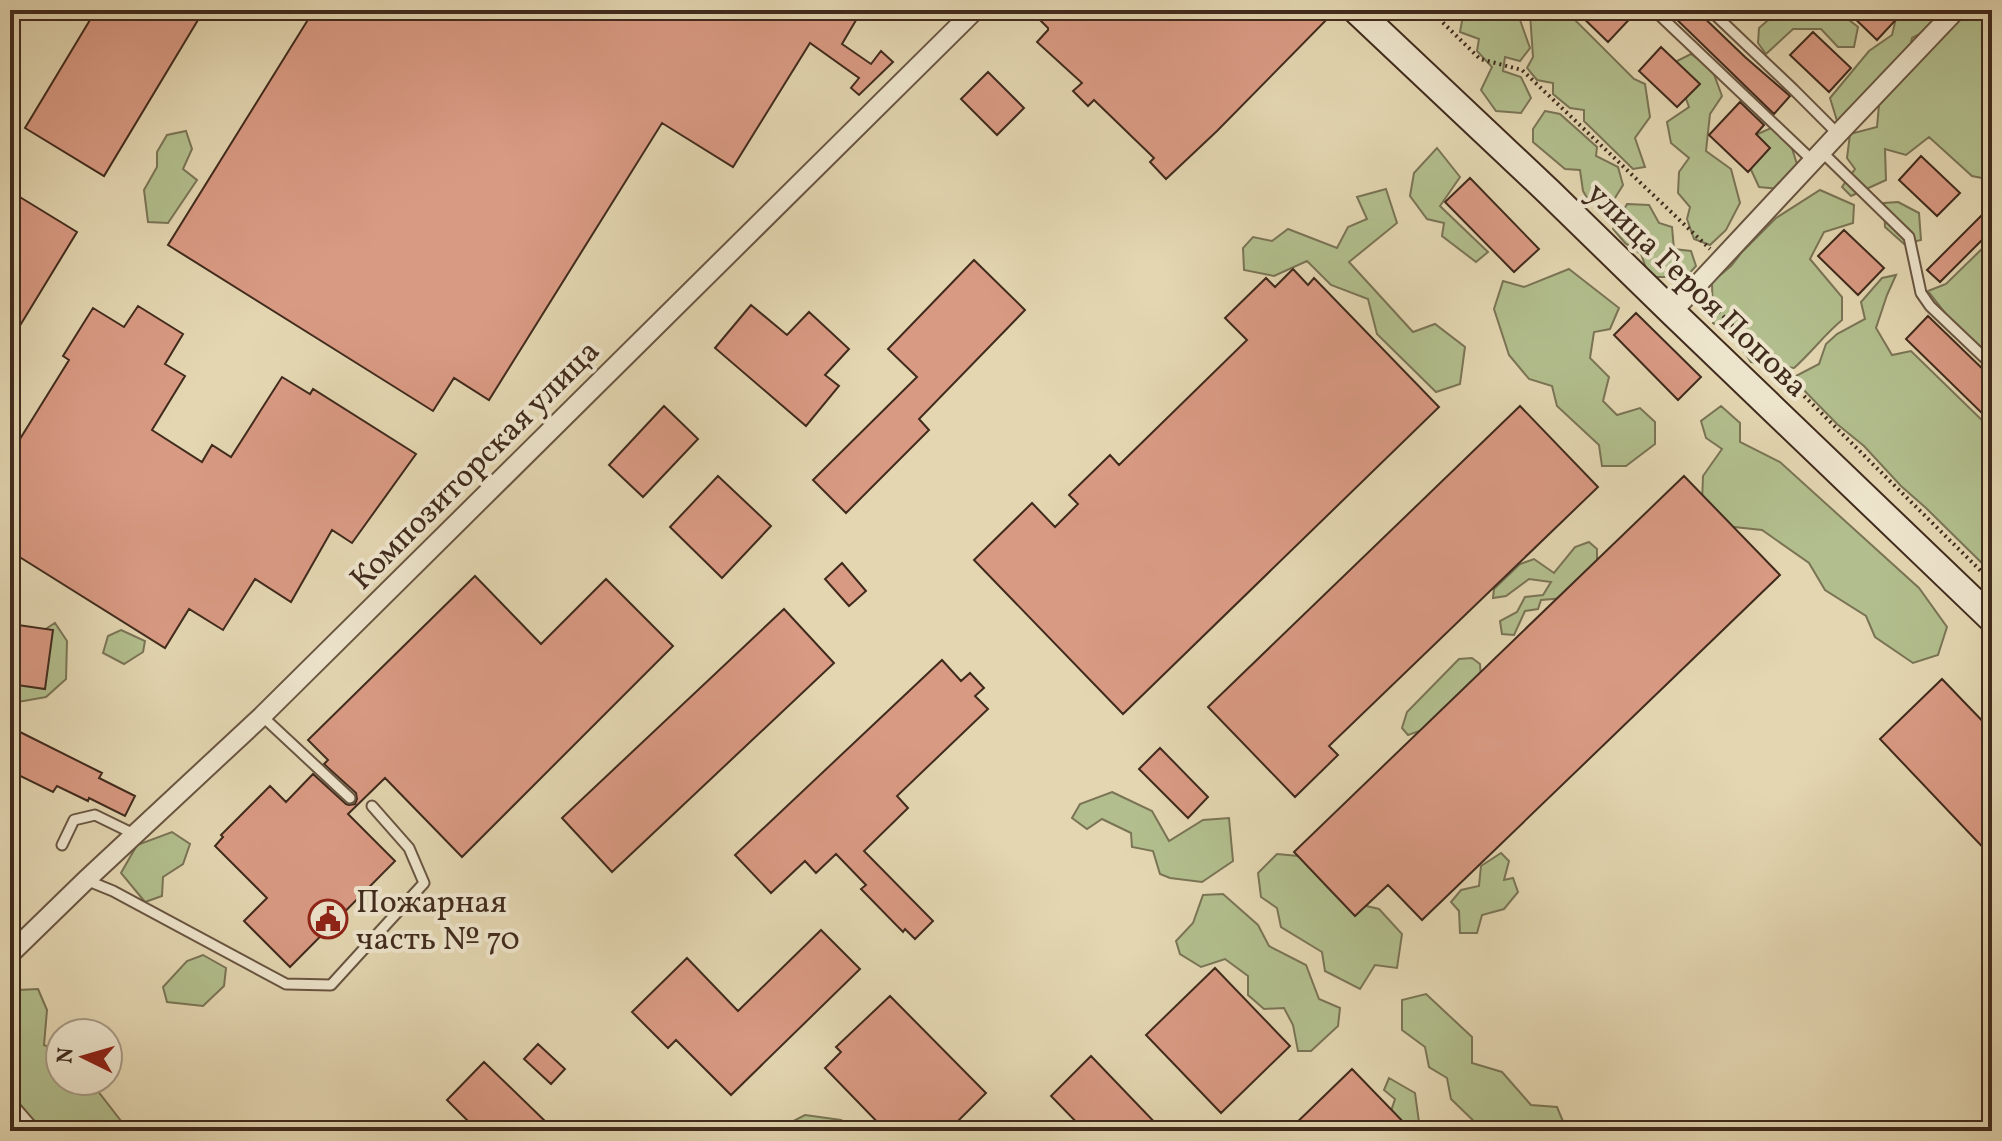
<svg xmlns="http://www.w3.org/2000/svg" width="2002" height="1141" font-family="Vollkorn,serif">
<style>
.green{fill:#b2be8d;stroke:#7a7455;stroke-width:2}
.building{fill:#d99a83;stroke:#412b1d;stroke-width:2}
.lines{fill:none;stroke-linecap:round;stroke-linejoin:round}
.lane-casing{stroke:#6a5642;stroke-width:13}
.street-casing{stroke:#6a5642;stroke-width:22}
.secondary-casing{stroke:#412b1d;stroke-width:30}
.path{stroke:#412b1d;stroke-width:4;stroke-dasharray:2 4;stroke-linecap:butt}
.lane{stroke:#ede4cc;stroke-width:9}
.street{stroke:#ede4cc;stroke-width:18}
.secondary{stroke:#ede4cc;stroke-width:26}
.labels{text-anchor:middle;stroke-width:8;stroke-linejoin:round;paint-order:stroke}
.street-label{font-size:32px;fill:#412b1d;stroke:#ede4cc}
.poi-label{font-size:32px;fill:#412b1d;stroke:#ede4cc;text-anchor:start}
</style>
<rect width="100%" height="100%" fill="#e3d6b1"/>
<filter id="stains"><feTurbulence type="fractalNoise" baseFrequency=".0025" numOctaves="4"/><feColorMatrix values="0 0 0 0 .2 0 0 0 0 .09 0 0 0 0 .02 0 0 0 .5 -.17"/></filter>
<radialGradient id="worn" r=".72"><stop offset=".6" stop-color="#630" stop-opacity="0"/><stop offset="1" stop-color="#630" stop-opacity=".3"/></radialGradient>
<!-- green -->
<path class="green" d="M1464,10H1495L1498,14L1520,20L1530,48L1520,61L1505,57L1503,71L1521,77L1531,98L1521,113L1496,111L1481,90L1492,67L1477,51L1479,39L1460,32Z
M1541,10H1565L1634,79L1645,84L1650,117L1635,138L1645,167L1633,169L1584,121V110L1570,108L1553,94V83L1537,80L1527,68L1533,57L1530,14Z
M1780,10H1839L1840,13L1858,27L1854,47H1838L1821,29H1793L1766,54L1758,43L1759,28Z
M1898,10H1944L1941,23L1912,38L1908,57L1838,124L1830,98L1869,51L1892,35Z
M1970,10H1992V180L1972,176L1929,137L1906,155L1885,149L1886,180L1851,196L1842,187L1855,169L1847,158L1850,134L1877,127L1879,105L1929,48Z
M1691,54L1712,69L1722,96L1710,114L1706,151L1731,169L1740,203L1726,230L1710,245L1694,239L1687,219L1690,207L1678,193L1679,172L1689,158L1671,143L1667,122L1689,107L1673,63Z
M1545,111L1560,114L1597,147L1596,156L1618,167L1623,185L1610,206L1590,203L1583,191L1580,170L1565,169L1533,142V129Z
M1771,128L1788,136L1797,164L1780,189L1759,187L1746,159L1753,136Z
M186,131L192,149L183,169L197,180L168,223L148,222L144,190L157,167V152L167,135Z
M1437,148L1460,177L1440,206L1488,252L1476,262L1442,236L1444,223L1427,219L1410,196L1414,173Z
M1386,189L1397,223L1349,262L1413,332L1435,324L1465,347L1460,384L1436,392L1377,334L1368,299L1331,285L1307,261L1274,276L1244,270L1243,248L1253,237L1272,241L1288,229L1337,248L1348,227L1367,219L1357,197Z
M1820,190L1854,205L1853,223L1824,232L1810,259L1842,297V320C1824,335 1811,353 1794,368L1751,362L1731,332L1713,323L1712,282L1731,266L1742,252L1776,218Z
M1898,202L1919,213L1921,240L1904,244L1885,227L1884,203Z
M1627,204L1649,205L1659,223L1672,227L1674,249L1691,251L1696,266L1686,277H1656L1646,268L1641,254L1625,243L1613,229Z
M1992,239V371L1985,348L1967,341L1928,291L1946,284Z
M1569,269L1619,308L1610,329L1594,332L1590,358L1609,377L1603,401L1617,415L1640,408L1655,422V444L1626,466H1602L1599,445L1557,406L1552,386L1529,379L1509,355L1494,309L1503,281L1524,287Z
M1896,275L1887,295L1876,328L1892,355L1911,351L1992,430V573L1926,508L1901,486L1864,446L1837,424L1792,378L1819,364L1826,344L1837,334L1865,319L1861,302L1882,278Z
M1721,406L1740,423V442L1780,462L1919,588L1947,627L1938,655L1913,663L1875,637L1866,616L1825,590L1809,563L1762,530L1725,526L1702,503L1703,476L1722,449L1706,438L1701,421Z
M1589,542L1597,549V567L1565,598L1541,600L1538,609L1525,611L1514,635L1502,634L1500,621L1517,612L1525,597L1543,595L1551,582L1529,579L1506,596L1493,598L1494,589L1520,564L1534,559L1554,573L1575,547Z
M55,623L67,641L66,679L46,697L18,702L10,694V690L29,673L38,634Z
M121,630L145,641L143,652L124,664L103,653L108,636Z
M1472,658L1480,664L1481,678L1428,728L1408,735L1402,728L1407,712L1459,659Z
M1112,792L1152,811L1169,841L1203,820L1229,818L1233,861L1202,882L1170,878L1160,874L1153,851L1132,847L1131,833L1102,819L1087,829L1072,818L1080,804Z
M172,832L190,844L183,864L163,877L162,896L145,902L121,873L137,845Z
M1501,853L1509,861L1504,880L1513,878L1518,892L1504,909L1482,915L1477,933H1460L1459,911L1451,902L1461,890L1479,886L1481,866Z
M1277,854L1320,858L1350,902L1379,909L1402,934L1397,968L1375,965L1360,989L1325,971L1322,952L1281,927L1277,908L1261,897L1258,873Z
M1223,894L1258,925L1269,946L1306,965L1319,999L1340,1008L1338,1026L1311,1051H1298L1293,1025L1284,1008L1264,1009L1248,995V976L1225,959L1201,967L1180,954L1176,941L1193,923L1203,895Z
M203,955L226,968L224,986L203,1006L167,1002L163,987L187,961Z
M38,989L47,1010L44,1045L60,1052V1081H72V1089L97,1090L121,1121L117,1131H36L10,1112V1092L14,1084L10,1080V1011H15L18,990Z
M1426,994L1472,1037V1063L1502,1072L1531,1105L1557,1107L1567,1131H1526L1522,1126L1512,1131H1484L1451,1099L1447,1078L1429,1067L1425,1047L1402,1030V1000Z
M1389,1078L1415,1093L1419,1122L1401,1129L1391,1111L1395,1099L1384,1090Z
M805,1115L841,1120L859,1131H774Z"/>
<!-- building -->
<path class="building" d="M96,10H204L104,176L25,128Z
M314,10H862L842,44L871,64L881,51L893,62L859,95L851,88L859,78L810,43L733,167L662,123L489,400L454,378L433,411L168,245Z
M1030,10H1336L1217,131L1166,179L1150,162L1154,158L1094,100L1088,106L1073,91L1082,83L1037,42L1048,30V28Z
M1575,10H1638L1608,42Z
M1667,10H1696L1745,57L1790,96L1774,114Z
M1846,10H1905L1877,40Z
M1813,32L1851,68L1829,92L1790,55Z
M1661,47L1700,84L1677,107L1639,71Z
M988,72L1024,108L997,135L961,99Z
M1740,102L1764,125L1756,134L1770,148L1748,172L1709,135Z
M1921,156L1960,193L1937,216L1899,180Z
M1470,178L1539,249L1514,272L1445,202Z
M10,191L77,232L10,342Z
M1992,205V230L1940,282L1927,270Z
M1844,230L1884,268L1858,295L1818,256Z
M974,260L1025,310L919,419L929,430L846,513L813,480L917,377L888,349Z
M1293,269L1308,285L1314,278L1439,407L1123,714L974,560L1032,503L1055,527L1078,504L1069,495L1110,455L1119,465L1247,340L1225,318L1266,278L1275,287Z
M751,305L787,335L809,312L849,349L825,375L839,386L806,426L715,348Z
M138,306L183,334L165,364L185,376L152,430L202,462L212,445L231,457L282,377L310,394L313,389L416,454L352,543L332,530L291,602L255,579L223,630L189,609L165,648L10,551V455L69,360L63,356L93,308L124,327Z
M1636,313L1701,377L1678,400L1614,335Z
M1928,316L1992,378V423L1906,339Z
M664,406L698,439L643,497L609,465Z
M1520,406L1598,487L1329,746L1338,755L1295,797L1208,707Z
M718,476L771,526L722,578L670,527Z
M1684,476L1780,575L1422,920L1388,885L1355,916L1294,852Z
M842,563L866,591L849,606L825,579Z
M475,576L541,644L606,579L673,646L462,857L385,778L348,814L395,861L290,967L244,921L267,898L215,846L223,837L221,835L270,786L286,802L313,774L346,804L349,805L355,804L357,799L356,793L324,764L328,760L308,740Z
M784,609L834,663L612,872L562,818Z
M18,625L53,630L45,689L10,684Z
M942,660L961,681L970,673L984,688L975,696L988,709L897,796L908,808L864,851L933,921L915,939L905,929L903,932L861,889L866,885L836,854L816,873L805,861L771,893L735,855Z
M1942,679L1992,731V857L1880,739Z
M18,731L102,773L99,778L135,796L125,816L89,798L88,801L57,786L53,792L10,771V746Z
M1160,748L1208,797L1188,818L1139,769Z
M821,930L860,969L731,1095L676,1040L668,1048L632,1012L687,958L738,1011Z
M1215,968L1290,1046L1221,1113L1146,1035Z
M890,996L986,1093L948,1131H886L825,1068L841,1052L836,1047Z
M538,1044L565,1069L551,1084L524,1059Z
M1091,1056L1163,1131H1085L1051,1096Z
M484,1062L546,1122L537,1131H478L447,1100Z
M1352,1069L1412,1131H1288Z"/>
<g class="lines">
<!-- lane casing -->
<g class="lane-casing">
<path id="lane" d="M1654,10L1813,161
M1710,10L1793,89L1838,134
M1822,152L1909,237L1921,293L1930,306L1992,365
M262,716L350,798
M62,845L74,820L95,815L134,834
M86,880L113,891L286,984L331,985L424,883L409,848L372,806"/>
</g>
<!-- street casing -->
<g class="street-casing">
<path id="street" d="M1672,312L1838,134L1956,10
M10,954L86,880L262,716L975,10
M10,1108L30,1131"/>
</g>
<!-- secondary casing -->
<g class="secondary-casing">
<path id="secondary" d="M1356,10L1550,193L1672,312L1992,619"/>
</g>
<!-- path -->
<path class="path" d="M1430,10L1480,59L1522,70L1710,249
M1706,299L1992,582"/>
<!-- lane -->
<use href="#lane" class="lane"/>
<!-- street -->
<use href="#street" class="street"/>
<!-- secondary -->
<use href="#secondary" class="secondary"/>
</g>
<!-- icons -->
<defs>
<g id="civic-ring" transform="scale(2)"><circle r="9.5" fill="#ede4cc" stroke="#8f2418" stroke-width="1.5"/><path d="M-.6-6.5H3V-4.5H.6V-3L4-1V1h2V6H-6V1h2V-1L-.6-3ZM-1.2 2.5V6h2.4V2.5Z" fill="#8f2418"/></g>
</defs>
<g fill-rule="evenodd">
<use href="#civic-ring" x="328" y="919"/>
</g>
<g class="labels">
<!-- street labels -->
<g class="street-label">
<text transform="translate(1698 289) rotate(44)" y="11">улица Героя Попова</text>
<text transform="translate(474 464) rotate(-45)" y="11">Композиторская улица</text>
</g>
<!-- poi labels -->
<g class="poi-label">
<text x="356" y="912">Пожарная<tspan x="356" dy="37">часть № 70</tspan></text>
</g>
</g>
<!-- margin -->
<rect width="2002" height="1141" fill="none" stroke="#e3d6b1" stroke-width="40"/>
<rect x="12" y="12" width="1978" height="1117" fill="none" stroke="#412b1d" stroke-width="4"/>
<rect x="20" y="20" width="1962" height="1101" fill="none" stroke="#412b1d" stroke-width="2"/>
<!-- north arrow -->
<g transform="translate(84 1057) rotate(275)"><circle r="38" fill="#ede4cc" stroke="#a89a86" stroke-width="2"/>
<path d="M0-6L14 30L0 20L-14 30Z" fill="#8f2418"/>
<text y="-12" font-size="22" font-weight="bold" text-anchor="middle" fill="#412b1d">N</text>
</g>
<rect width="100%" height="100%" filter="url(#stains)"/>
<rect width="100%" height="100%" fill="url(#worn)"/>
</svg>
